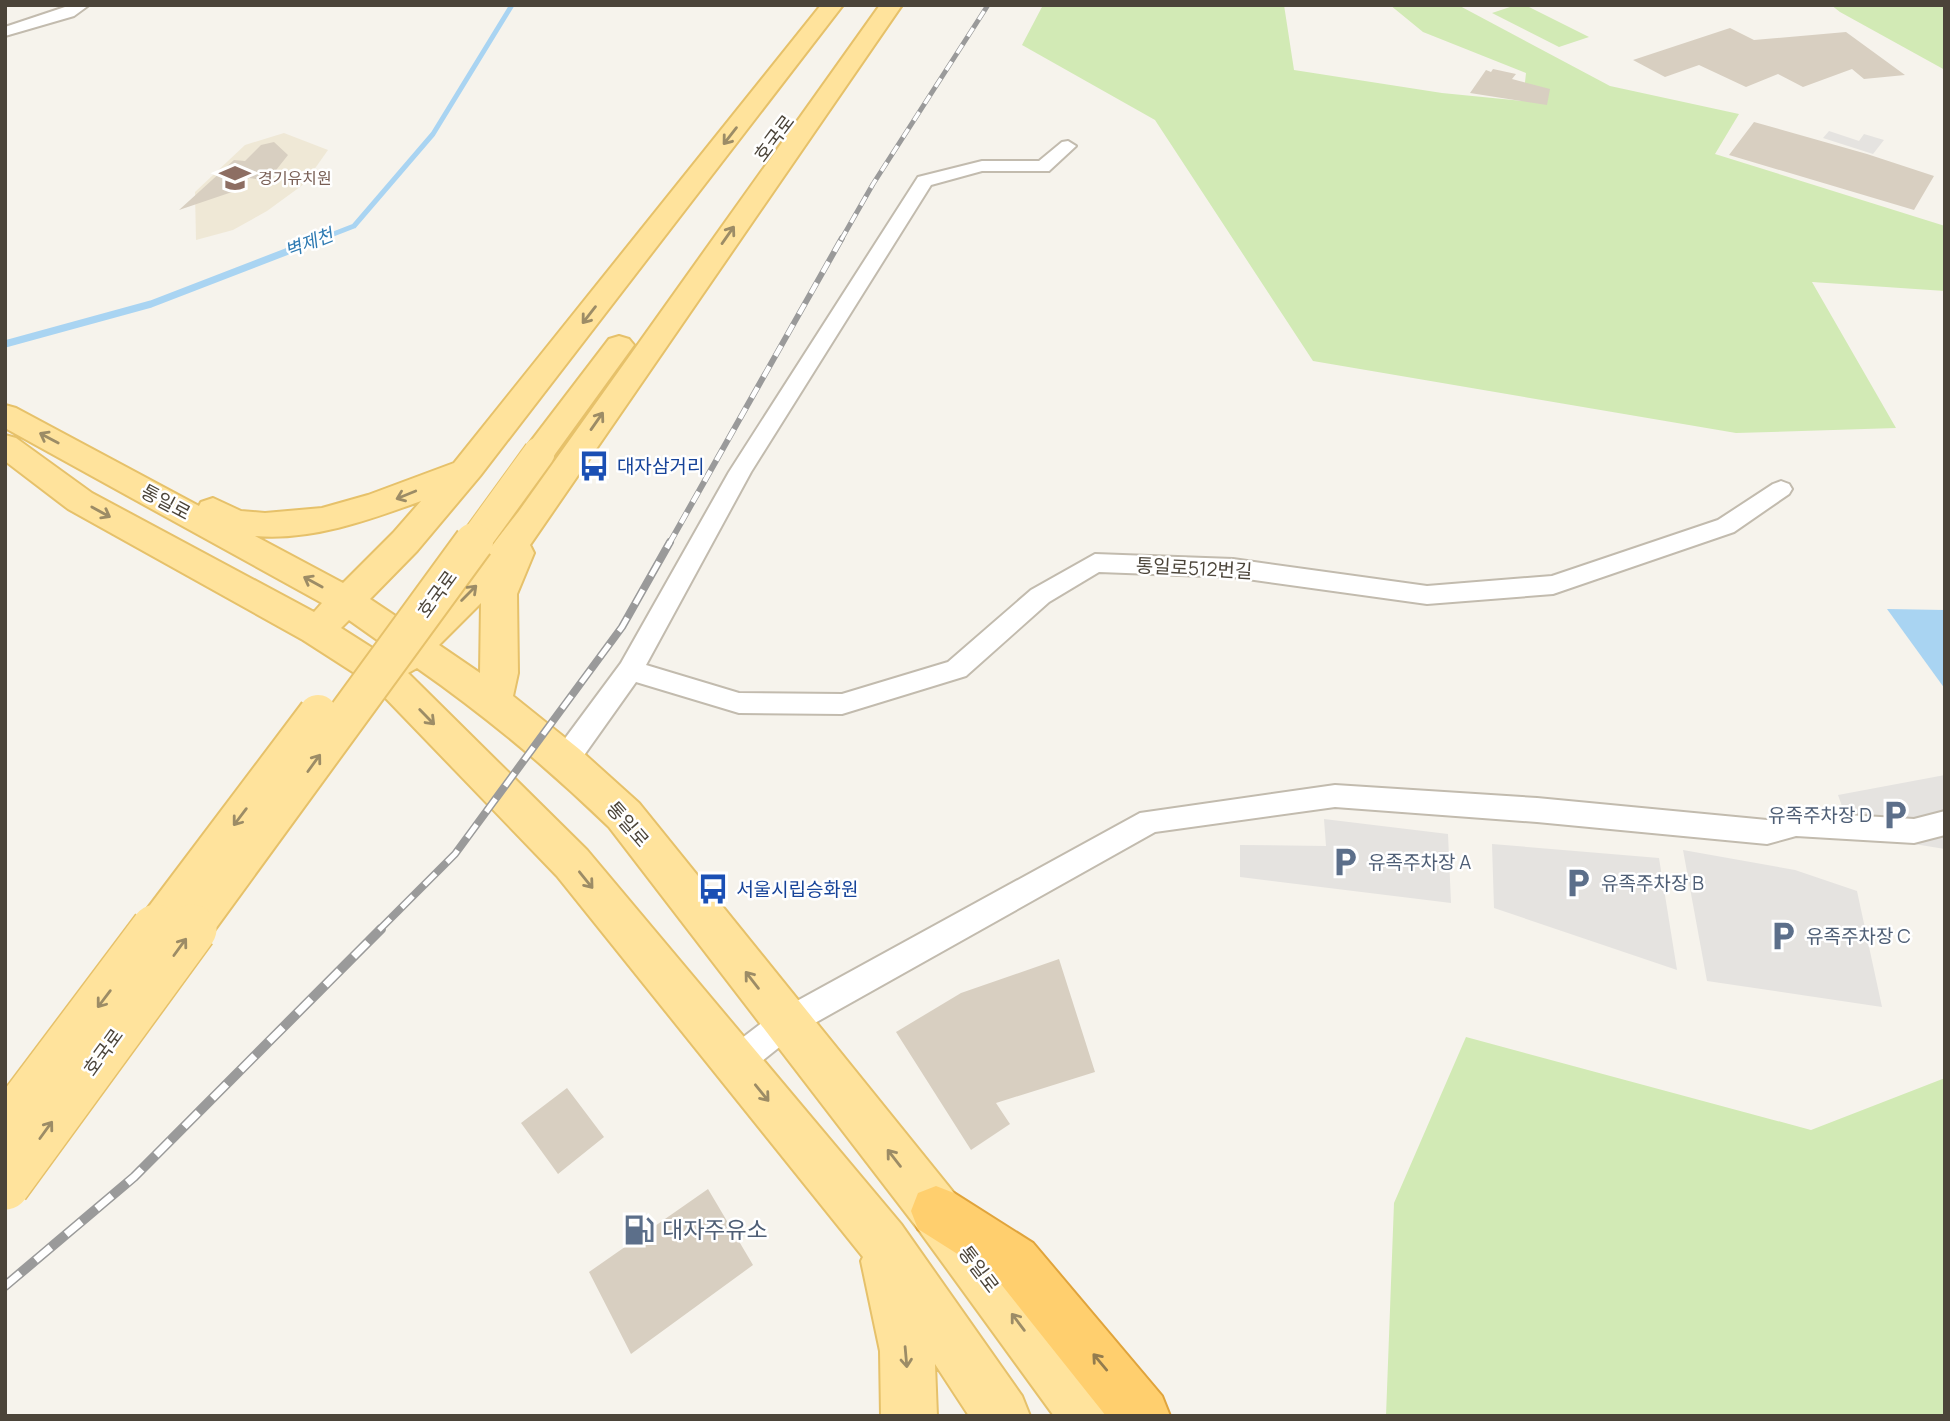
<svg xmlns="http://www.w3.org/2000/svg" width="1950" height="1421" font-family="Manrope,'Noto Sans KR',sans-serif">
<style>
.education{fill:#efe8d6}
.green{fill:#d2eab5}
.parking{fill:#e5e3e0}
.water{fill:#a9d4f2}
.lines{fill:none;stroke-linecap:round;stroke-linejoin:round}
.stream-far1{stroke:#a9d4f2;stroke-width:5}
.stream{stroke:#a9d4f2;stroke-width:7}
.building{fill:#d8cfc1}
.street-casing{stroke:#c2bbae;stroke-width:4}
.primary-casing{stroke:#e6c16a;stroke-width:4}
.highway-casing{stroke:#e0a43c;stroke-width:4}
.street{fill:#fff;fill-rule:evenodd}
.primary{fill:#ffe39c;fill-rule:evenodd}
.highway{fill:#ffcf6e;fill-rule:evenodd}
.rail-far3-casing{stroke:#9a9a9a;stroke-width:5}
.rail-far2-casing{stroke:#9a9a9a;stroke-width:6}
.rail-far1-casing{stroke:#9a9a9a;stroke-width:8}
.rail-casing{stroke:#9a9a9a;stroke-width:10}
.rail-far3{stroke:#fff;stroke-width:3.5;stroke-dasharray:10;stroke-linecap:butt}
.rail-far2{stroke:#fff;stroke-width:4.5;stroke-dasharray:12;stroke-linecap:butt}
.rail-far1{stroke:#fff;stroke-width:5;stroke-dasharray:16;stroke-linecap:butt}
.rail{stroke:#fff;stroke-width:7;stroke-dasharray:20;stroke-linecap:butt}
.primary-bridge-far2-casing{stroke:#e6c16a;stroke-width:33;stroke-linecap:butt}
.primary-bridge-far1-casing{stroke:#e6c16a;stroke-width:42;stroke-linecap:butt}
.primary-bridge-casing{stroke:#e6c16a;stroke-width:52;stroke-linecap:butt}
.primary-bridge-far2{stroke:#ffe39c;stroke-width:31}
.primary-bridge-far1{stroke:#ffe39c;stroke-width:38}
.primary-bridge{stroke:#ffe39c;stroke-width:49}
.oneway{stroke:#9c8c66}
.oneway2{stroke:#937c4e}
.labels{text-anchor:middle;stroke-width:5;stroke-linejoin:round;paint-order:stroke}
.far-education-label{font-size:16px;fill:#785e54;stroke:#fff;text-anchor:start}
.far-water-label{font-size:18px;font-style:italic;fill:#2e7ab2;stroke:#fff}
.street-label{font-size:19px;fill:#4b4439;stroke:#fff}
.transit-label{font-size:19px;fill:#164399;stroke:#fff;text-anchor:start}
.service-label{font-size:19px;fill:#4e5e75;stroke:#fff;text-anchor:start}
.near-service-label{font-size:23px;fill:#4e5e75;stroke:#fff;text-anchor:start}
</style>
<rect width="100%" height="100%" fill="#f6f3ec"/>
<!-- education -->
<path class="education" d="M284,133L328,150L304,184L267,211L233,230L196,240L195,192L245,145Z"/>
<!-- green -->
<path class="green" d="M1043,5H1284L1294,70L1442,93L1523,101L1526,73L1423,32L1390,5H1458L1610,86L1739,114L1715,154L1945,226V291L1812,282L1896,428L1736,433L1313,361L1155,120L1022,45Z
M1516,5H1525L1589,37L1559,47L1492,13Z
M1831,5H1945V70L1840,12Z
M1466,1037L1811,1130L1945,1078V1416H1386L1394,1203Z"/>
<!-- parking -->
<path class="parking" d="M1829,131L1859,141L1864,134L1884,140L1873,154L1823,138Z
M1945,775V849L1852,834L1838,795Z
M1324,819L1448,834L1451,903L1240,877V845L1326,846Z
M1492,844L1659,858L1677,970L1494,908Z
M1683,850L1795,870L1857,891L1882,1007L1707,981Z"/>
<!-- water -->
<path class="water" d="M1887,609L1945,610V689Z"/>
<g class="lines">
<!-- stream-far1 -->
<path class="stream-far1" d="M318,240L354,226L433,134L512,5"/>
<!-- stream -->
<path class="stream" d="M5,344L151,304L322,238"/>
</g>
<!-- building -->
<path class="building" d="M1730,28L1754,40L1846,32L1905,75L1864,79L1852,69L1803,87L1778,74L1746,87L1699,65L1665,77L1633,60Z
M1493,69L1516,74L1512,79L1550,89L1547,105L1470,93L1486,70L1491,72Z
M1754,122L1867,154L1934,176L1914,210L1729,155Z
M274,142L288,155L273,174L262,180L249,178L232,192L179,210L234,160L245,161L261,145Z
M1059,959L1095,1072L996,1103L1010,1124L971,1150L896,1032L961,993Z
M567,1088L604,1137L558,1174L521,1123Z
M708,1189L753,1265L631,1354L589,1272Z"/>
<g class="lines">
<!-- street casing -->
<g class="street-casing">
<path id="street" d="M71,5H89L74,16L5,36V27Z
M1068,141L1076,146L1049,171H982L931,185L751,472L646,665L739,693L842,694L948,662L1031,590L1095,554L1233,559L1427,586L1552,576L1718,520L1773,484L1781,481L1789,484L1792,489L1789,494L1734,532L1553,594L1427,604L1233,577L1099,572L1049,602L966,676L842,714L739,713L636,682L575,768L565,771L555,768L551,760L555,752L621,663L729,472L918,177L982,161H1039L1062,142Z
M1335,785L1537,798L1767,820L1796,812L1914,819L1945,811V835L1914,843L1796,836L1767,844L1537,822L1335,807L1155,832L797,1033L747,1073L736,1077L725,1073L720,1062L725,1051L775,1013L1140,813Z"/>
</g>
<!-- primary casing -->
<g class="primary-casing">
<path id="primary" d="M821,5H843L480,476L417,551L370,599L412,627L480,561L519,511L880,5H902L530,545L534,553L517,594L518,673L513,696L579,749L639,803L954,1193L1108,1396L1116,1416H1054L918,1229L609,827C549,769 486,716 417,668L408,673L587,850L901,1224L1022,1396L1030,1416H969L935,1364L937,1416H881L880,1351L861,1261L863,1257L557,876L373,685L303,640L68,509L5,461V435L16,438L92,493L314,612L322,603L5,428V405L16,408L199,506L201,502L213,498L241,511L265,513L322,508L368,495L454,463ZM421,501L393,533L343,583L255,536C311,541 369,520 421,501ZM481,603L480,673L439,645ZM349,620L390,649L385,656L341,628Z
M619,336L629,339L634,345L550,461L539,464L528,461L523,453L528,445L609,339Z"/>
</g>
<!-- highway casing -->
<g class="highway-casing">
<path id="highway" d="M936,1186L954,1193L1033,1243L1162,1396L1170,1416H1106L997,1279L918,1229L911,1211L918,1193Z"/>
</g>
<!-- street -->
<use href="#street" class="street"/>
<!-- primary -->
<use href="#primary" class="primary"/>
<!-- highway -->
<use href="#highway" class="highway"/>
<!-- rail-far3 casing -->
<g class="rail-far3-casing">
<path id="rail-far3" d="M841,240L873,184L988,5"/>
</g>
<!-- rail-far2 casing -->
<g class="rail-far2-casing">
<path id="rail-far2" d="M669,544L842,238"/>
</g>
<!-- rail-far1 casing -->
<g class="rail-far1-casing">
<path id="rail-far1" d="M379,930L455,854L622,627L670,542"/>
</g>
<!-- rail casing -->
<g class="rail-casing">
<path id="rail" d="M5,1286L134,1177L381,929"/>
</g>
<!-- rail-far3 -->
<use href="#rail-far3" class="rail-far3"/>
<!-- rail-far2 -->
<use href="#rail-far2" class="rail-far2"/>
<!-- rail-far1 -->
<use href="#rail-far1" class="rail-far1"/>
<!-- rail -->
<use href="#rail" class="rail"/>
<!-- primary-bridge-far2 casing -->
<g class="primary-bridge-far2-casing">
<path id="primary-bridge-far2" d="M473,544L539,453"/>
</g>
<!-- primary-bridge-far1 casing -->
<g class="primary-bridge-far1-casing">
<path id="primary-bridge-far1" d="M155,930L318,714
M191,930L474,542"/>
</g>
<!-- primary-bridge casing -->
<g class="primary-bridge-casing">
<path id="primary-bridge" d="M5,1130L156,929
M5,1185L192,929"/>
</g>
<!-- primary-bridge-far2 -->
<use href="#primary-bridge-far2" class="primary-bridge-far2"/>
<!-- primary-bridge-far1 -->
<use href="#primary-bridge-far1" class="primary-bridge-far1"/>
<!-- primary-bridge -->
<use href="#primary-bridge" class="primary-bridge"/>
</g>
<!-- one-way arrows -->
<defs><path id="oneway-shaft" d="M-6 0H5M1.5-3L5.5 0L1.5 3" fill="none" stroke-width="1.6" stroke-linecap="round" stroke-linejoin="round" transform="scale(1.75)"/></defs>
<g class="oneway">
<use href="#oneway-shaft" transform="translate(730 136) rotate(128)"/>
<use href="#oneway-shaft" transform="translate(728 235) rotate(-55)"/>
<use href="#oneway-shaft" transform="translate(589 315) rotate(128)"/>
<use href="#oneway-shaft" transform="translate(597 421) rotate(-55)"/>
<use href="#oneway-shaft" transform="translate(49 438) rotate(-152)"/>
<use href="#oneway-shaft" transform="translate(406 495) rotate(158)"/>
<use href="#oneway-shaft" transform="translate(101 512) rotate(29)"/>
<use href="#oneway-shaft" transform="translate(313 582) rotate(-151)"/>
<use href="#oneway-shaft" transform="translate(469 593) rotate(-45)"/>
<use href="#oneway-shaft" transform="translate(427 717) rotate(46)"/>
<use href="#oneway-shaft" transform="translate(314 763) rotate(-54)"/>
<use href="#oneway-shaft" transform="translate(240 817) rotate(127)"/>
<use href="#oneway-shaft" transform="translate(586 880) rotate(51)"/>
<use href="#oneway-shaft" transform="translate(180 947) rotate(-54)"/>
<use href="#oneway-shaft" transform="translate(752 980) rotate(-128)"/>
<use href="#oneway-shaft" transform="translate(104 999) rotate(127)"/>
<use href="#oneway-shaft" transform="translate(762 1093) rotate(51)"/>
<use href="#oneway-shaft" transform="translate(46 1130) rotate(-54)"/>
<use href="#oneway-shaft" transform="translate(894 1158) rotate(-128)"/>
<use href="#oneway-shaft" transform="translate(1018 1322) rotate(-127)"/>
<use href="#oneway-shaft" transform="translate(906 1357) rotate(85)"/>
</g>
<use class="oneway2" href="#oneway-shaft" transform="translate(1100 1362) rotate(-130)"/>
<!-- icons -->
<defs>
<g id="school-bare" transform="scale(2.415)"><path d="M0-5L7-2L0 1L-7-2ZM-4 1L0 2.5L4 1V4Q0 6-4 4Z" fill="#8d6e63" stroke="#fff" stroke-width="2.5" paint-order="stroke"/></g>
<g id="bus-bare" transform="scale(2.415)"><path d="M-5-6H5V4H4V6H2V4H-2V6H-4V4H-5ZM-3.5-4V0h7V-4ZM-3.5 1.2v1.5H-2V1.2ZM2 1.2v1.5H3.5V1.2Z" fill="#1a4fb4" stroke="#fff" stroke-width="2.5" paint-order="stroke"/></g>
<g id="parking-bare" transform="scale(2.415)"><path d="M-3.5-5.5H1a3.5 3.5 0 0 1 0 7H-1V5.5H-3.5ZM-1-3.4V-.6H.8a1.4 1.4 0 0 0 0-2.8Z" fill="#5c6f8a" stroke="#fff" stroke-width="2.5" paint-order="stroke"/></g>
<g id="fuel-bare" transform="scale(2.415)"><path d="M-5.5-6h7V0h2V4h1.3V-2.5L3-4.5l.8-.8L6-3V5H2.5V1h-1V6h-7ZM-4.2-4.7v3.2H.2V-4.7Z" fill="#5c6f8a" stroke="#fff" stroke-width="2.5" paint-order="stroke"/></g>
</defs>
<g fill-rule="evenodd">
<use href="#school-bare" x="235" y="178"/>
<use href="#bus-bare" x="594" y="466"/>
<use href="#parking-bare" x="1895" y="815"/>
<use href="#parking-bare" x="1345" y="862"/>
<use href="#parking-bare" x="1578" y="883"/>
<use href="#bus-bare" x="713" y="889"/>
<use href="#parking-bare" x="1783" y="936"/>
<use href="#fuel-bare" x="639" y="1230"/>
</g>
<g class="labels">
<!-- far-education labels -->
<g class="far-education-label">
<text x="258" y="184">경기유치원</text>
</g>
<!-- far-water labels -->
<g class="far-water-label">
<text transform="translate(309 243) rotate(-21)" y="6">벽제천</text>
</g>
<!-- street labels -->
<g class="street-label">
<text transform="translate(774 138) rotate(-53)" y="7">호국로</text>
<text transform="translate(166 502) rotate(28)" y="7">통일로</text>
<text transform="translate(1194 568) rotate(3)" y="7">통일로512번길</text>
<text transform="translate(437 594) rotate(-54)" y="7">호국로</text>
<text transform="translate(628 824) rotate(49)" y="7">통일로</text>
<text transform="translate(103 1052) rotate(-54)" y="7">호국로</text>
<text transform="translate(979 1269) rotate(53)" y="7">통일로</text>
</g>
<!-- transit labels -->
<g class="transit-label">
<text x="617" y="473">대자삼거리</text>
<text x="736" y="896">서울시립승화원</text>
</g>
<!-- service labels -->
<g class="service-label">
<text x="1872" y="822" text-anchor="end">유족주차장 D</text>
<text x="1368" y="869">유족주차장 A</text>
<text x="1601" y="890">유족주차장 B</text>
<text x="1806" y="943">유족주차장 C</text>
</g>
<!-- near-service labels -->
<g class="near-service-label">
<text x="662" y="1238">대자주유소</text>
</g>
</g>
<!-- border -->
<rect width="1950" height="1421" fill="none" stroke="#4b4439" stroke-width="14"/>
</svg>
